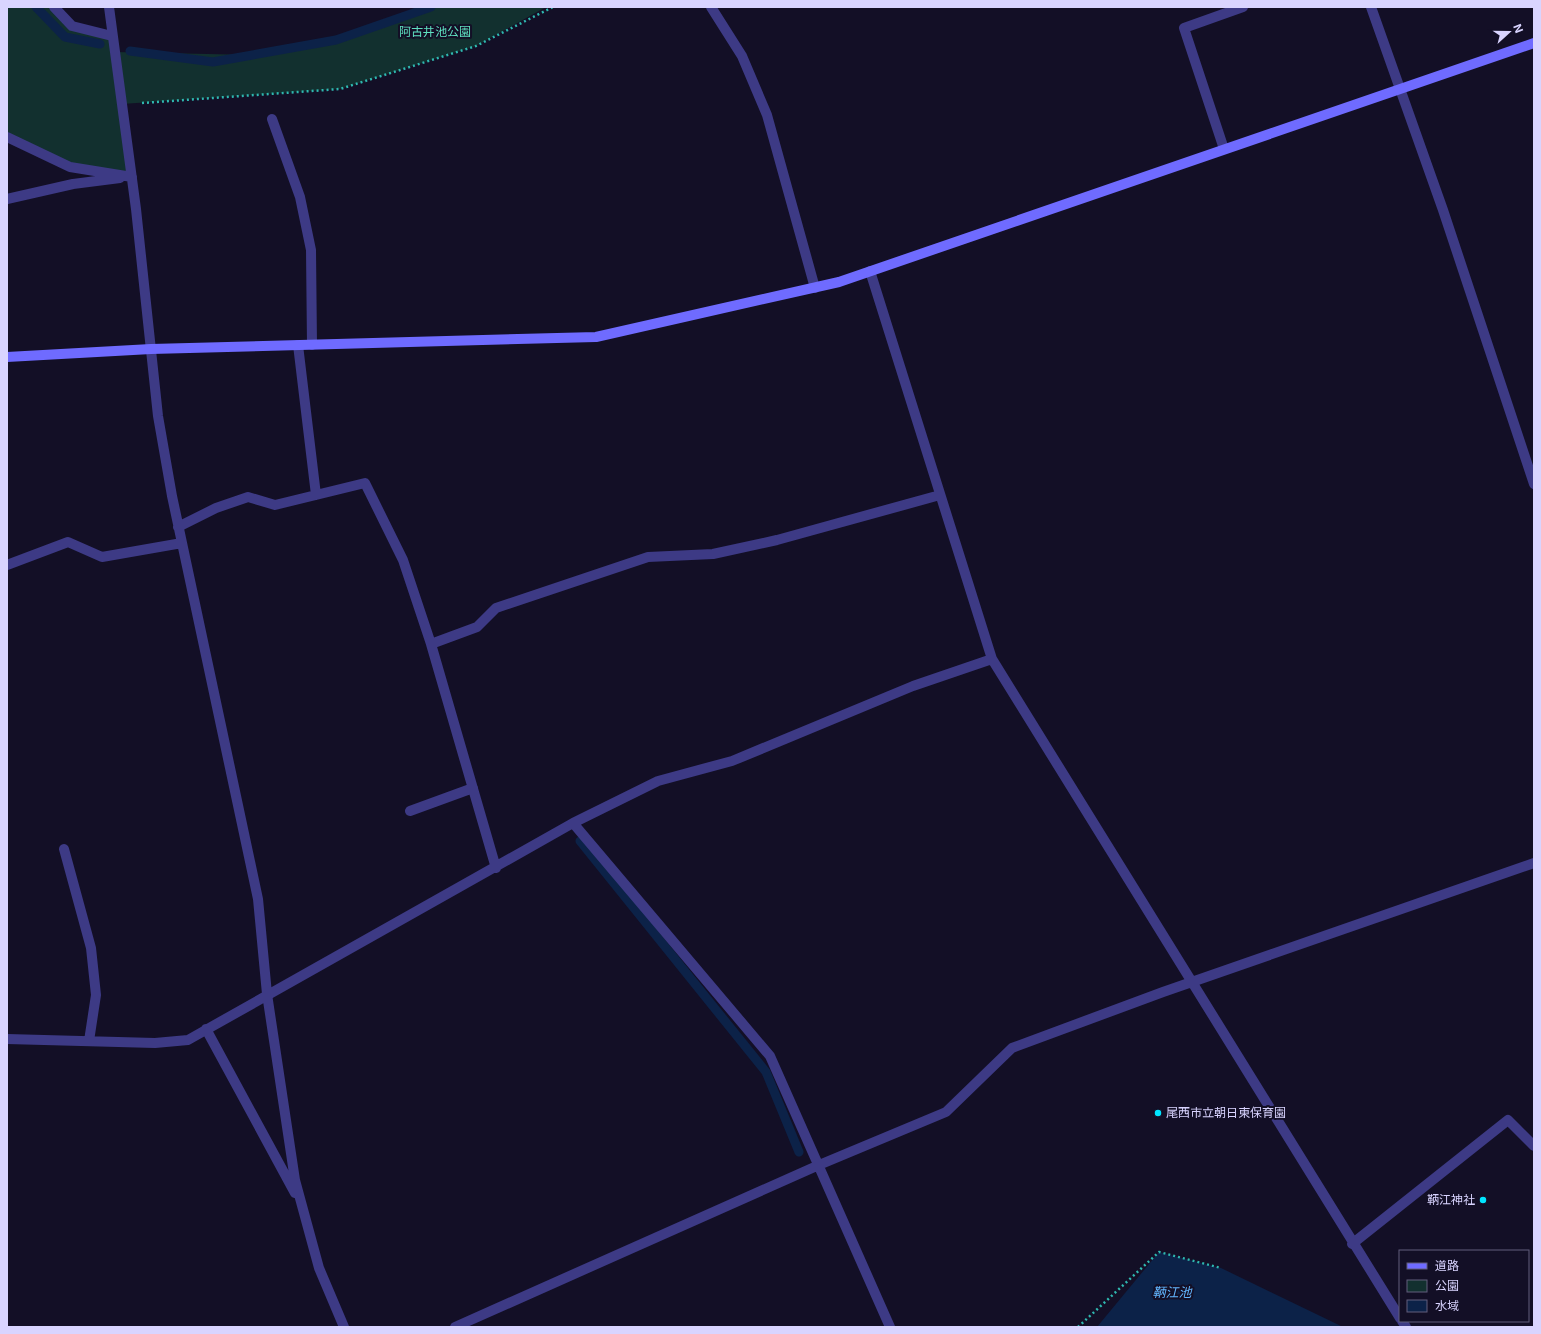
<svg xmlns="http://www.w3.org/2000/svg" width="1541" height="1334" font-family="Inter,'Noto Sans JP',sans-serif">
<style>
.green{fill:#12302f}
.water{fill:#0c2248}
.lines{fill:none;stroke-linecap:round;stroke-linejoin:round}
.stream{stroke:#0c2248;stroke-width:9}
.path{stroke:#2fb8b0;stroke-width:2.5;stroke-dasharray:2 3;stroke-linecap:butt}
.street{stroke:#3d3a85;stroke-width:10}
.secondary{stroke:#6f6bff;stroke-width:10}
.poi-dot{fill:#00e5ff;stroke:#130f26;stroke-width:1.5}
.labels{text-anchor:middle;stroke-width:4;stroke-linejoin:round;paint-order:stroke}
.park-label{font-size:12px;fill:#5fe0c0;stroke:#130f26}
.poi-label{font-size:12px;fill:#d9d4ff;stroke:#130f26;text-anchor:start}
.water-label{font-size:13px;font-style:italic;fill:#62b6ff;stroke:#130f26}
</style>
<rect width="100%" height="100%" fill="#130f26"/>
<!-- green -->
<path class="green" d="M7,7H54L72,26L112,36L114,52L254,55L336,40L431,7H546L476,46L340,89L122,104L132,177L70,167L7,137Z"/>
<!-- water -->
<path class="water" d="M1159,1252L1221,1268L1343,1327H1097Z"/>
<g class="lines">
<!-- stream -->
<path class="stream" d="M36,7L65,37L100,44
M130,51L213,62L336,40L431,7
M580,841L766,1072L799,1152"/>
<!-- path -->
<path class="path" d="M142,103L340,89L476,46L553,7
M1078,1327L1159,1252L1221,1268"/>
<!-- street -->
<path class="street" d="M54,7L72,26L112,36
M109,7L136,209L158,416L172,496L258,899L267,994L295,1180L319,1268L344,1327
M711,7L742,56L767,115L815,288
M1371,7L1443,210L1534,484
M272,119L300,197L311,250L312,345
M7,137L70,167L132,177
M1224,149L1184,28L1243,7
M7,199L73,184L120,178
M870,271L992,659L1400,1318
M298,345L316,495
M178,527L216,508L248,497L275,505L365,483L403,560L431,644L496,868
M7,565L68,542L102,557L182,543
M431,644L477,627L496,608L648,557L713,554L777,540L940,495
M410,811L473,788
M573,823L770,1056L890,1327
M64,849L91,948L96,995L89,1041
M206,1029L295,1193
M7,1039L155,1043L188,1040L573,823L658,781L732,761L913,686L992,659
M1352,1244L1508,1120L1534,1146
M1402,1321L1406,1327
M455,1327L819,1165L946,1112L1012,1048L1163,992L1534,863"/>
<!-- secondary -->
<path class="secondary" d="M7,357L151,349L596,337L839,282L1534,43"/>
</g>
<!-- markers -->
<g class="poi-dot">
<circle cx="1158" cy="1113" r="4"/>
<circle cx="1483" cy="1200" r="4"/>
</g>
<g class="labels">
<!-- park labels -->
<g class="park-label">
<text x="435" y="36">阿古井池公園</text>
</g>
<!-- poi labels -->
<g class="poi-label">
<text x="1166" y="1117">尾西市立朝日東保育園</text>
<text x="1475" y="1204" text-anchor="end">鞆江神社</text>
</g>
<!-- water labels -->
<g class="water-label">
<text x="1172" y="1297">鞆江池</text>
</g>
</g>
<!-- border -->
<rect width="1541" height="1334" fill="none" stroke="#d9d4ff" stroke-width="16"/>
<!-- legend -->
<rect x="1399" y="1250" width="130" height="72" fill="#130f26" stroke="#625e7d"/>
<rect x="1407" y="1263" width="20" height="6" fill="#6f6bff" stroke="#625e7d"/>
<text x="1435" y="1270" font-size="12" fill="#d9d4ff">道路</text>
<rect x="1407" y="1280" width="20" height="12" fill="#12302f" stroke="#625e7d"/>
<text x="1435" y="1290" font-size="12" fill="#d9d4ff">公園</text>
<rect x="1407" y="1300" width="20" height="12" fill="#0c2248" stroke="#625e7d"/>
<text x="1435" y="1310" font-size="12" fill="#d9d4ff">水域</text>
<!-- north arrow -->
<g transform="translate(1509 32) rotate(69)" stroke="#130f26" stroke-width="3" paint-order="stroke">
<path d="M0-3L7 15L0 10L-7 15Z" fill="#d9d4ff"/>
<text y="-6" font-size="11" font-weight="bold" text-anchor="middle" fill="#d9d4ff">N</text>
</g>
</svg>
